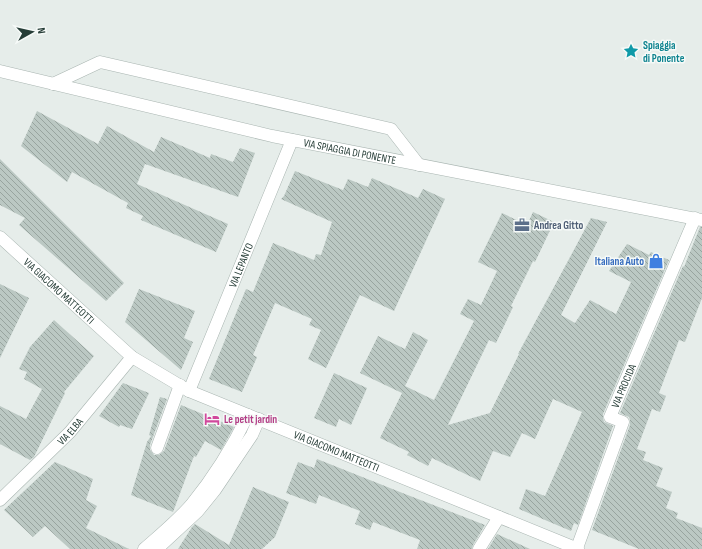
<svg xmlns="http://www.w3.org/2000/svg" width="702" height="549" font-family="'Sofia Sans Condensed',sans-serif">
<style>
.building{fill:url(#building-back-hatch)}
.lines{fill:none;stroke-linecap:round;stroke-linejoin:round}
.minor-casing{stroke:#a9b5b1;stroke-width:13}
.minor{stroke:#fff;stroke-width:12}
.labels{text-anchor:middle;stroke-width:3;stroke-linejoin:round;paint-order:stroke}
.culture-label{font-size:11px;font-weight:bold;fill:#0d838f;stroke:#f6faf8;text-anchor:start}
.street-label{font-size:11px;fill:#263d37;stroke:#f6faf8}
.service-label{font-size:11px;font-weight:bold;fill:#4e5e75;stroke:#f6faf8;text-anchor:start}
.shop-label{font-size:11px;font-weight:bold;fill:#366cbe;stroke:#f6faf8;text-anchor:end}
.hotel-label{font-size:11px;font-weight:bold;fill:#b23c85;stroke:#f6faf8;text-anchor:start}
</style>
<defs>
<pattern id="building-back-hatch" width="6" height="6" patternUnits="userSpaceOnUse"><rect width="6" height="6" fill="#bbc8c3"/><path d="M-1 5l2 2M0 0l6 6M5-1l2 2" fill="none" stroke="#98a49f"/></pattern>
</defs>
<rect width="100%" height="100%" fill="#e6edea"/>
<!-- building -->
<path class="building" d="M37,111L98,144L107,126L154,152L161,137L210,158L211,154L233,162L240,148L255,153L238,197L145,164L137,184L228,224L216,252L141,220L143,216L126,208L128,203L72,172L67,182L21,146Z
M0,159L124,283L106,301L19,225L25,218L0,205Z
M295,171L343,190L348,179L368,187L372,178L418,198L423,189L445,199L394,311L360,295L326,368L308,359L321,330L309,325L312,319L275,303L253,355L257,357L242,392L209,379L246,289L253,292L273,243L314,260L316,254L321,255L332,222L281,199L284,196Z
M533,212L554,222L535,262L533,261L511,306L513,307L496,343L489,340L448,425L490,413L519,354H518L591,218L607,222L561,315L575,323L590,300L616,314L631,282L609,271L627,244L649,255L651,252L669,260L603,414V418L604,422L613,426L578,525L574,523L571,531L519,509L526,489L545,496L582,412L553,399L535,439L522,433L510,457L493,451L480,481L432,458L428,466L407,455L409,452L380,438L402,393L360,373L378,336L405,349L413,332L428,340L405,386L434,400L474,321L460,314L468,299L481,305L497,271L478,262L502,213L527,225Z
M700,227H702V298L685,342L679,340L659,393L666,396L660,412L652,409L637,449L646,452L643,460L663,468L656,486L672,492L666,508L678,513L676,518L702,528V549H639L592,530L630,425V420L629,417L620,413L683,266L684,267Z
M0,284L29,298L0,358Z
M139,289L195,311L184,338L193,342L181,370L125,322Z
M54,320L94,356L64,392L65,393L34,457L30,460L0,444V406L26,419L42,389L24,379L27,372L19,369L30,347Z
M334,373L367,388L351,425L339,419L336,427L314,418Z
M123,383L149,393L132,429L120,425L119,427L99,416Z
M160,397L167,399L150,445V450L154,455H159L164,451L181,405L234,427L221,450L205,441L196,457L194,456L173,512L131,495L147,442L151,436L149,435Z
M317,459L405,494L485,525L473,545L472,549H417L420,540L373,522L370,530L355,524L360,511L319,495L316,504L286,493L298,462L314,468Z
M55,462L93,479L86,500L97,506L86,528L129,549H70L45,526L33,537L4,510Z
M253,487L289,502L275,537L262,549H178L192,527L195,524L229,545Z
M497,534L530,549H488Z"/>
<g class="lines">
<!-- minor casing -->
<g class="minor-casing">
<g id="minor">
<path id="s1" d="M0,71L272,136L702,220"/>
<path d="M53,84L100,62L391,129L419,165"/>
<path id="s2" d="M0,237L132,357L189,391L578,549"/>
<path id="s3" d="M189,391L292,140"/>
<path d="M157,448L180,385"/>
<path id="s4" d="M0,500L70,432L132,357"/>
<path id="s5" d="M577,548L623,422L610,417L695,218"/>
<path d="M144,549C160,535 177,521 191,505C213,478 233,446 248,415"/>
<path d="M157,549L198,511L215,490L252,435L259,419"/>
<path d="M479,549L499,517"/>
</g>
</g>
<!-- minor -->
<use href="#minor" class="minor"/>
</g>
<!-- icons -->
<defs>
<g id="sight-bare" transform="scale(1.2)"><path d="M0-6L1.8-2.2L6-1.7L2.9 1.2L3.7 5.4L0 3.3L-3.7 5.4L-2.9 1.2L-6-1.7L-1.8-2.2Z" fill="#0f9aa8" stroke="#f6faf8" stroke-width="2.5" paint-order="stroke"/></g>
<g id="office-bare" transform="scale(1.2)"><path d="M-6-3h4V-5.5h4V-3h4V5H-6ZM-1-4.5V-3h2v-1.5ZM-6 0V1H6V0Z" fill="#5c6f8a" stroke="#f6faf8" stroke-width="2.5" paint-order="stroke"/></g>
<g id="shop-bare" transform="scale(1.2)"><path d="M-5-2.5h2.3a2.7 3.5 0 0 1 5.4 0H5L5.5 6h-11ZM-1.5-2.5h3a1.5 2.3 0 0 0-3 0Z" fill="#3f7fe0" stroke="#f6faf8" stroke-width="2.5" paint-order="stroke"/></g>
<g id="hotel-bare" transform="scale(1.2)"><path d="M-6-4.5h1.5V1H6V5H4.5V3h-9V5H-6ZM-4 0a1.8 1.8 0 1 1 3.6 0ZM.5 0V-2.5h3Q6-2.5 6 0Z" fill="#d1479c" stroke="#f6faf8" stroke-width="2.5" paint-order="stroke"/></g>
</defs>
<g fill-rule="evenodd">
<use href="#sight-bare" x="631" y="51"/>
<use href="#office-bare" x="522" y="225"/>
<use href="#shop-bare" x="656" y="261"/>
<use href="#hotel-bare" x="212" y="419"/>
</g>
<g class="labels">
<!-- culture labels -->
<g class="culture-label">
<text x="643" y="49">Spiaggia<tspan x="643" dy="13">di Ponente</tspan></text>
</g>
<!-- street labels -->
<g class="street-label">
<text dy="4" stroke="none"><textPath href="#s1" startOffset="359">VIA SPIAGGIA DI PONENTE</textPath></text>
<text dy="4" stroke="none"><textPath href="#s3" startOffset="136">VIA LEPANTO</textPath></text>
<text dy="4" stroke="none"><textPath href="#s2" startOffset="80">VIA GIACOMO MATTEOTTI</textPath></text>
<text dy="4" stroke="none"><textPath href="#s5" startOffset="182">VIA PROCIDA</textPath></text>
<text dy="4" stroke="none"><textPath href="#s4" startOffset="98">VIA ELBA</textPath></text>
<text dy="4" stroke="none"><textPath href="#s2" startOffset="404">VIA GIACOMO MATTEOTTI</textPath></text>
</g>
<!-- service labels -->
<g class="service-label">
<text x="534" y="229">Andrea Gitto</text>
</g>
<!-- shop labels -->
<g class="shop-label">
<text x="644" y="265">Italiana Auto</text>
</g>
<!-- hotel labels -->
<g class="hotel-label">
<text x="224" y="423">Le petit jardin</text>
</g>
</g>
<!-- north arrow -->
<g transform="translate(32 32) rotate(82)" stroke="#f6faf8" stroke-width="3" paint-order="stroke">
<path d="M0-3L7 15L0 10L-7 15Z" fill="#263d37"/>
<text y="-6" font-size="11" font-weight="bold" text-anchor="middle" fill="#263d37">N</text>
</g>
</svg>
